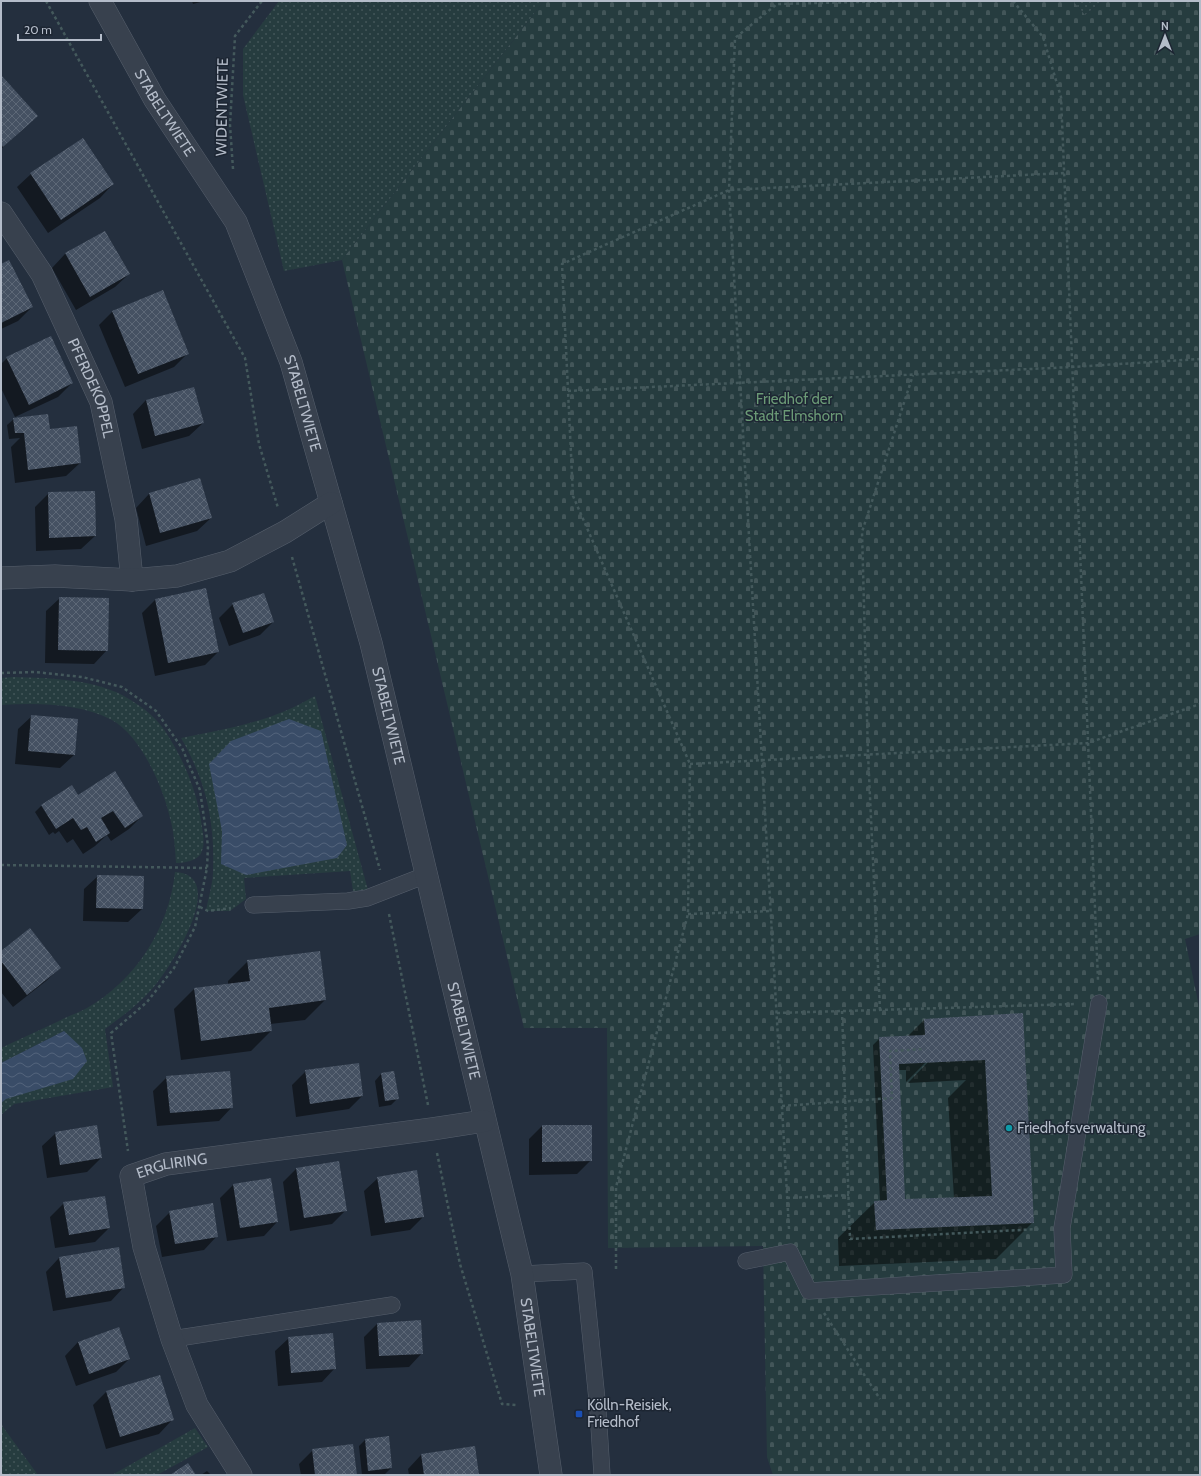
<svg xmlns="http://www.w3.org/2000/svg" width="1201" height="1476" font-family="Cabin,sans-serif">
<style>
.grass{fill:url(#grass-dots)}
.cemetery{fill:url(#cemetery-stones)}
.water{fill:url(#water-waves)}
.shadow{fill:#0007;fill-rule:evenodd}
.building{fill:url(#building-cross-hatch);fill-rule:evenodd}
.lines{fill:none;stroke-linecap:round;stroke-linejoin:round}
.lane-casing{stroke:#565f6c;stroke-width:17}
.street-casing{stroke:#565f6c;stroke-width:23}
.path{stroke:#44595c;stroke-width:2.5;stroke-dasharray:3 3;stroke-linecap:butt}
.lane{stroke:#38414e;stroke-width:16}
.street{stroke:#38414e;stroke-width:22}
.culture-dot{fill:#0f9aa8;stroke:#1d2633;stroke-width:1.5}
.transit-dot{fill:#1a4fb4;stroke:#1d2633;stroke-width:1.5}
.labels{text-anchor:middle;stroke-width:3;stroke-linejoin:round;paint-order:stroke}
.street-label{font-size:15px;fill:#b4bcc9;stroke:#1d2633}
.park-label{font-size:15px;fill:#6b9a76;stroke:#1d2633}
.poi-label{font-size:15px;fill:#b4bcc9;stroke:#1d2633;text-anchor:start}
</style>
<defs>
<pattern id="grass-dots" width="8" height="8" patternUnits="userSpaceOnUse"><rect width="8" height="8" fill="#263c3f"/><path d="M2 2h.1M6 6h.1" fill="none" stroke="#435659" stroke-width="1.8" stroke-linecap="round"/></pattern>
<pattern id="cemetery-stones" width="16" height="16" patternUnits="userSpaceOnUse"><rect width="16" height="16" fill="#263c3f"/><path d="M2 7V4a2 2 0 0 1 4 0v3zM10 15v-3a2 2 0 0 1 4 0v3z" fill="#435659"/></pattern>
<pattern id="water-waves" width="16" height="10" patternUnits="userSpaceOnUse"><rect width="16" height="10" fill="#394c67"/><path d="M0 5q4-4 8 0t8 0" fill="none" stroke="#53647b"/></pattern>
<pattern id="building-cross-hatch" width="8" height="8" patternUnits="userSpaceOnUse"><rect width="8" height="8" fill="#455162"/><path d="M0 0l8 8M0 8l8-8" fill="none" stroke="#5d6877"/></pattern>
</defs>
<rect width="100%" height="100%" fill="#242f3e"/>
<!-- grass -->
<path class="grass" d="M279,1H544L342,260L284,271L243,95V49Z
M1073,1H1103L1085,15Z
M14,677C50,678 98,679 129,699C144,708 158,719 167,734C185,762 198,794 202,827C203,835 205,843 202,851C199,861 184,863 176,863C175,848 174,832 170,818C163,787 141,736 112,720C78,703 38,703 1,705V678Z
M315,696L368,890L353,891L350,871L244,878L246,899L230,911H206C208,898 213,884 213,871C215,821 206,781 181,738C216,731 252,725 285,711C295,707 305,701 315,696Z
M175,872C231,875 169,970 152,989C138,1005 121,1017 105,1029L113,1087L14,1104L1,1115V1103L64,1031L1,1063V1048C20,1039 40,1030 59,1021C68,1016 78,1013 87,1008C136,980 169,928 175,872Z
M1,1422L3,1427L38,1475H1Z
M195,1428L208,1447L157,1475H112Z"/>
<!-- cemetery -->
<path class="cemetery" d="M544,1H1073L1085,15L1103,1H1200V934L1185,939L1200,1011V1475H773L767,1457L763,1246L608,1248L607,1028H524L342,260Z"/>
<!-- water -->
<path class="water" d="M289,719L321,731L347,845L337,858L246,875L221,864L222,831L209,764L231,741Z
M64,1031L82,1048L87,1061L73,1079L6,1099L1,1103V1063Z"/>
<!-- shadow -->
<path class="shadow" d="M192,1H204L193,4Z
M1,79L36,116L1,149Z
M31,174L113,184L100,198L48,233L17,187Z
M105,232L129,274L115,287L76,310L52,268L65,254Z
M1,265L32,307L18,321L1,329Z
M113,311L188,353L174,367L125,387L99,325Z
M7,358L72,383L58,397L15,417L1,388V364Z
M146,400L203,423L189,436L142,449L133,414Z
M14,419L49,429L80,463L66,476L15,483L11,447L20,438L9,439L7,425Z
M200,480L211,518L197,531L146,546L136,508L149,494Z
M49,493L95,536L81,549L36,551L35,507Z
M205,589L218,652L205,665L155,676L142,613L155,600Z
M60,598L107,650L94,664L45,663L46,611Z
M233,604L273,622L260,635L229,646L219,618Z
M32,716L77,720L74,755L60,768L15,764L18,729Z
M71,786L77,796L142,816L129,829L111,841L107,835L95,846L83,854L73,839L67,843L59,831L55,834L53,832L49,835L35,812L41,806Z
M98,876L142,909L128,922L83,921L84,889Z
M1,952L60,968L46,981L13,1007L1,992Z
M248,961L325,1000L305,1020L270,1024L271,1031L251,1051L181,1060L174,1009L194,989L228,984V981Z
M1022,1014L1033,1222L996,1259L839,1266L838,1238L875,1202L880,1201L873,1045L880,1038L907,1037L924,1020ZM929,1059L930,1060L908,1083L966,1080L948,1098L954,1198L903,1200L898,1070H906V1082Z
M306,1071L362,1096L349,1109L296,1117L292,1085Z
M381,1074L398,1098L391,1105L379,1107L375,1081Z
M167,1077L232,1107L219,1121L157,1126L153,1091Z
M542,1126H591V1160L577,1174L529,1175V1139Z
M56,1133L101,1158L87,1172L47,1178L42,1146Z
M296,1169L346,1210L332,1224L290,1231L283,1182Z
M378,1178L423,1217L410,1230L371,1236L364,1191Z
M271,1179L277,1222L264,1236L227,1241L220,1198L233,1185Z
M64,1203L109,1228L95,1242L55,1248L50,1217Z
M170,1212L217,1236L204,1250L162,1257L156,1226Z
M59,1258L124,1287L111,1301L53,1311L46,1272Z
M377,1324L422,1353L409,1367L366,1369L364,1337Z
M289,1338L335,1368L322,1382L278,1386L275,1351Z
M78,1342L129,1359L116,1372L76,1386L65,1356Z
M106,1392L172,1420L159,1434L106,1449L93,1405Z
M388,1437L391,1468L385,1474L362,1475L359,1446L365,1440Z
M474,1448L478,1475H409L408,1469L421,1455Z
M313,1450L356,1475H301L299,1464Z
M207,1471L211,1475H201Z"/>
<!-- building -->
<path class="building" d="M2,76L38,116L3,147L1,144V77Z
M83,138L114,184L61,220L30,173Z
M105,231L130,274L90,297L65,253Z
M9,260L33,307L1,323V264Z
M163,290L189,354L138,374L112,311Z
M51,336L73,383L29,405L6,357Z
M194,387L204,423L155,436L146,400Z
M48,414L50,429L77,426L81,463L28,470L24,433H15L13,418Z
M200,478L212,518L160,533L149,493Z
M95,491L96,536L49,538L48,492Z
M206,588L219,652L168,663L155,599Z
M264,593L274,622L243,633L232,603Z
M59,597L109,598L108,651L58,650Z
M31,715L78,719L75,755L28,751Z
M115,771L143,816L125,828L113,811L101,818L110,833L96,842L87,827L81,830L73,818L56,829L41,805L72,785L78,795Z
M97,875L144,876L143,909L96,908Z
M30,928L61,968L27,995L1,961V951Z
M320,951L326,1000L269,1008L272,1031L201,1041L194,988L250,981L247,960Z
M1023,1013L1034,1223L876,1230L874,1201L887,1200L879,1037L925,1035L924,1019ZM985,1060L992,1196L905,1199L899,1064Z
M359,1063L363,1096L310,1104L305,1070Z
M230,1071L233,1108L170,1113L166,1076Z
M394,1071L399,1099L385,1101L381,1073Z
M97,1125L102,1158L60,1165L55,1132Z
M542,1125H592V1161L542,1162Z
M339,1161L347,1211L304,1218L296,1168Z
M417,1170L424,1217L385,1223L377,1177Z
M271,1178L278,1222L240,1228L233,1184Z
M105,1196L110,1228L69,1235L63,1202Z
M213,1203L218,1237L175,1244L169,1211Z
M119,1247L125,1288L66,1298L59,1257Z
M421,1320L423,1354L379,1356L377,1323Z
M119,1327L130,1359L89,1374L78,1342Z
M333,1333L336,1369L291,1373L288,1337Z
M160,1375L174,1420L120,1437L106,1391Z
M389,1436L392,1468L368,1471L365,1439Z
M353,1444L357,1475H315L312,1449Z
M475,1446L479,1475H424L421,1454Z
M188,1463L196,1475H170Z"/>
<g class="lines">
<!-- lane casing -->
<g class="lane-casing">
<path id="lane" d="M253,905L348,901L367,898L426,875
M746,1261L790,1252L809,1291L1064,1275L1062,1228L1099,1003
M522,1274L584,1271L598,1410L602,1475
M172,1339L392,1305"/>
</g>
<!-- street casing -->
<g class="street-casing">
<g id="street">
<path id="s1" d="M100,1L155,100L236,222L291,362L371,643L522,1274L551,1475"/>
<path id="s2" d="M1,213L42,274L101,402L126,519L132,580"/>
<path d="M1,578L55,576L132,580L177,576L230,561L285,532L331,503"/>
<path id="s3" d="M241,1475L197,1405L172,1339L144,1247L131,1176L166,1164L432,1129L484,1121"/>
</g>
</g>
<!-- path -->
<path class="path" d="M46,1L245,358L259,444L278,508
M1013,1L1043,37L1061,97L1098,980
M233,169L230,125L235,36L262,1
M568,391L1072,367L1200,359
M292,557L380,870
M1,673L35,672L82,677L122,687L156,711L182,748L200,790L208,846L207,868L195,927L174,968L147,1002L111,1033L128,1151
M690,764L1088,743L1200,704
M1,865L207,868
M200,907L208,911L231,908
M389,914L428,1105
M688,914L771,911
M880,1010L868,754L862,532L913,375
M842,1011L850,1239L1039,1229
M777,1013L1076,1004
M782,1106L892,1098L890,1051L925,1049
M437,1153L460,1264L502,1404L516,1405
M787,1198L849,1195
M789,1229L729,190L735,38L777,4L900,1
M616,1269V1187L688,914L690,764L573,496L562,264L729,190L1064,173
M824,1313L880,1399"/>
<!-- lane -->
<use href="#lane" class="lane"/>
<!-- street -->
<use href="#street" class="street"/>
</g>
<!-- markers -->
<circle class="culture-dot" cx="1009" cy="1128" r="4"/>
<rect class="transit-dot" x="575" y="1410" width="8" height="8" rx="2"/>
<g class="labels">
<!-- street labels -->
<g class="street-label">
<text transform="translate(222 107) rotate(-89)" y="5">WIDENTWIETE</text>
<text dy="5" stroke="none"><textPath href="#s1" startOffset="129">STABELTWIETE</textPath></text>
<text dy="5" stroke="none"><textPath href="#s2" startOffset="198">PFERDEKOPPEL</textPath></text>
<text dy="5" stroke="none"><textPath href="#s1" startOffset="453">STABELTWIETE</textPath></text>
<text dy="5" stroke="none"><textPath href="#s1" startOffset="777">STABELTWIETE</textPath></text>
<text dy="5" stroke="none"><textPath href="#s1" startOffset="1101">STABELTWIETE</textPath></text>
<text dy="5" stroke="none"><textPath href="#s3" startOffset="364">ERGLIRING</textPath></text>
<text dy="5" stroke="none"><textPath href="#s1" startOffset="1425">STABELTWIETE</textPath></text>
</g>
<!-- park labels -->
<g class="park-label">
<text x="794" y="404">Friedhof der<tspan x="794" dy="17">Stadt Elmshorn</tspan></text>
</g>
<!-- poi labels -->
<g class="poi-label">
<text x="1017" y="1133">Friedhofsverwaltung</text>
<text x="587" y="1410">Kölln-Reisiek,<tspan x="587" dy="17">Friedhof</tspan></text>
</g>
</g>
<!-- border -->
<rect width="1201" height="1476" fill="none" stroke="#b4bcc9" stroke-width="4"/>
<!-- north arrow -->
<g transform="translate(1165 36)" stroke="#1d2633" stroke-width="3" paint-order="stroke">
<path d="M0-3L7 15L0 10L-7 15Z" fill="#b4bcc9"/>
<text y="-6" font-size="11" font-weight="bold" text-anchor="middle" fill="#b4bcc9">N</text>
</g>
<!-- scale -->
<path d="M18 34v6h83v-6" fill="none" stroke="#b4bcc9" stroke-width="2"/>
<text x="24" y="34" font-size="12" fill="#b4bcc9" stroke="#1d2633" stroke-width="3" paint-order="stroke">20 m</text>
</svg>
